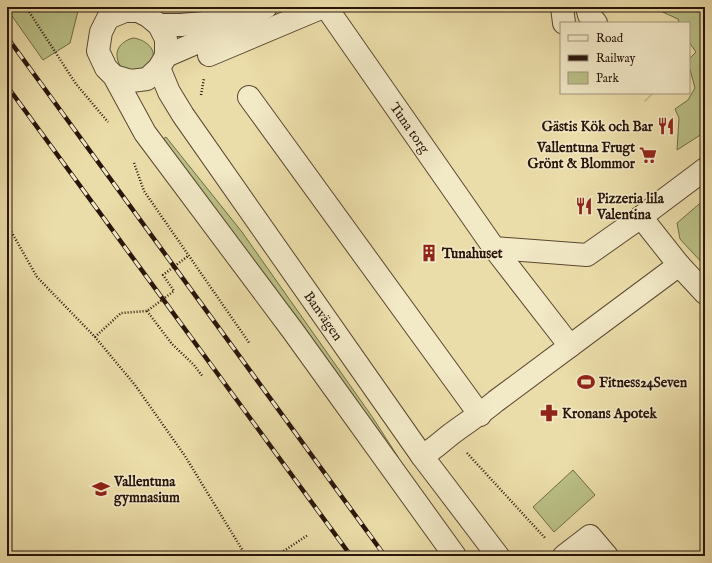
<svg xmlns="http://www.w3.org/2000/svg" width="712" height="563" font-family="'IM FELL English',serif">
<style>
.green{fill:#bac086;stroke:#726a48}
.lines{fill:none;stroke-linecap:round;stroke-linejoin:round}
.minor-tunnel{stroke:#c4b589;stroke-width:22;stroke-dasharray:22 11;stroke-linecap:butt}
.minor-casing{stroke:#5a4732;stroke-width:24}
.path{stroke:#29150b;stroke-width:2.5;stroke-dasharray:1 2;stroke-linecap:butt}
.minor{stroke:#f2e9c7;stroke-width:22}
.rail-casing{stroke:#29150b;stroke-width:4.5}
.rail{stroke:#f2e9c7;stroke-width:3;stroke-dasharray:9;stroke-linecap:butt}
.labels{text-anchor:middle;stroke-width:3;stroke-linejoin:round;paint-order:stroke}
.poi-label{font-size:14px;font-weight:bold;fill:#29150b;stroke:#f2e9c7;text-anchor:start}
.street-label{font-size:14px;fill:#29150b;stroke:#f2e9c7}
</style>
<rect width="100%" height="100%" fill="#ebdda9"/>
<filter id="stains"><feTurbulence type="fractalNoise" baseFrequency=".005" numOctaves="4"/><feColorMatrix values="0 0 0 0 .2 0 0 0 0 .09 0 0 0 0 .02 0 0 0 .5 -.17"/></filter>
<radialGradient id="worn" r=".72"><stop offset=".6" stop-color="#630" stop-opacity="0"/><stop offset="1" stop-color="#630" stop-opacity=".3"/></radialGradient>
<!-- green -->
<path class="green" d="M7,7H79L70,43L43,60L7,9Z
M655,7H705V132L677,150L679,118L675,109L688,100L695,88L689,66V59L696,52L689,42V23H679L678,19L656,9Z
M133,38C144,39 159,49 151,62C149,66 143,69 139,73C135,72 128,71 124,69C121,68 119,64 118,61C114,49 122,41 133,38Z
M166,137L242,232L373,418L398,457L392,458L160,141Z
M705,199V266L680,239L677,223Z
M573,470L595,495L554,532L533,507Z"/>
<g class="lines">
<!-- minor-tunnel -->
<path class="minor-tunnel" d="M652,93L653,94"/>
<!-- minor casing -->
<g class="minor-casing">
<g id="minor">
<path id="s1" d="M326,7L494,248L587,255L641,217L679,265L705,293"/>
<path d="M562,7L564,23"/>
<path d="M587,7L589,15L596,23"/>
<path d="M159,25H181L204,23L232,16"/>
<path d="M209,55L323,7"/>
<path d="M166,56L210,37L266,7"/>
<path id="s2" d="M159,68L169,92L183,115L422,456L498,556"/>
<path d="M114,76L131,81L147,79L159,68L166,56V39L159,25L148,16L138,11H125L108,18L101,32L98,51L106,68L114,76L145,133L293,331L455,556"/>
<path d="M249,97L480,415"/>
<path d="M641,217L705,169"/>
<path d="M494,248L570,346"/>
<path d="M422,456C433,450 441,442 450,435C466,423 482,413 496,401L679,265"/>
<path d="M564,556L590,536L607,556"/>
</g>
</g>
<!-- path -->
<path class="path" d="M26,7L76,84L108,122
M201,95L204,78
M134,163L144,191L250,344
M7,224L37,277L95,337L135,385L185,456L246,556
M147,311L172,344L194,365L203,377
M95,337L121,313L147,311L174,291L163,275L188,256
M467,453L546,539
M276,556L308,535"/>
<!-- minor -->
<use href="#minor" class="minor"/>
<!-- rail casing -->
<g class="rail-casing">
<path id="rail" d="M7,37L385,556
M7,86L351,556"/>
</g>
<!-- rail -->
<use href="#rail" class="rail"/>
</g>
<!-- icons -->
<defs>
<g id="restaurant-bare" transform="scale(1.38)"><path d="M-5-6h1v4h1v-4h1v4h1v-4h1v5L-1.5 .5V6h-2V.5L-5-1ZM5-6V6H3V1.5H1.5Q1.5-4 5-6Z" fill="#8f2418" stroke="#f2e9c7" stroke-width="2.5" paint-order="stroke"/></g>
<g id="supermarket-bare" transform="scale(1.38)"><path d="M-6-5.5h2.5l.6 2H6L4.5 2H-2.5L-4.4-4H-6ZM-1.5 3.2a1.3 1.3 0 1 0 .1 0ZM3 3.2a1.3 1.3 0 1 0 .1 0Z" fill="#8f2418" stroke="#f2e9c7" stroke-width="2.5" paint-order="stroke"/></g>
<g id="building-bare" transform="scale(1.38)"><path d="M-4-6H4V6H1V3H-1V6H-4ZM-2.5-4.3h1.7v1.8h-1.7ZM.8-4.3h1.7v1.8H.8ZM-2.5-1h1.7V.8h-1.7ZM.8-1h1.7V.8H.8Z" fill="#8f2418" stroke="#f2e9c7" stroke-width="2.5" paint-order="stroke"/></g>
<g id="stadium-bare" transform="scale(1.38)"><path d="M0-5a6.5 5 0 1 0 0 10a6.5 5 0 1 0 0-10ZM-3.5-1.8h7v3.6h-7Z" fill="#8f2418" stroke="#f2e9c7" stroke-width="2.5" paint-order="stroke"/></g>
<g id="pharmacy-bare" transform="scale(1.38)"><path d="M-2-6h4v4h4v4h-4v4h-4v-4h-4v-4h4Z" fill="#8f2418" stroke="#f2e9c7" stroke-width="2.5" paint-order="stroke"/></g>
<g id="school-bare" transform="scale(1.38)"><path d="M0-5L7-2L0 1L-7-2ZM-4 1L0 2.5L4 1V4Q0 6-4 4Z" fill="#8f2418" stroke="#f2e9c7" stroke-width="2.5" paint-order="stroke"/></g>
</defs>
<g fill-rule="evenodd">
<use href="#restaurant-bare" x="666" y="126"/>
<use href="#supermarket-bare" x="648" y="155"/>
<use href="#restaurant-bare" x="584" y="206"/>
<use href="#building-bare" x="429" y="253"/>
<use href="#stadium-bare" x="586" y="382"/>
<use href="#pharmacy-bare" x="549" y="413"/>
<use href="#school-bare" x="101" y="489"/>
</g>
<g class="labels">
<!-- poi labels -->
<g class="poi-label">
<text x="653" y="131" text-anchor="end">Gästis Kök och Bar</text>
<text x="635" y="152" text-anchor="end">Vallentuna Frugt<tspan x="635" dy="16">Grönt &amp; Blommor</tspan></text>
<text x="597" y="203">Pizzeria lila<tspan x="597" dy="16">Valentina</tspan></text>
<text x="442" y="258">Tunahuset</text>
<text x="599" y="387">Fitness24Seven</text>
<text x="562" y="418">Kronans Apotek</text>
<text x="114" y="486">Vallentuna<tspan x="114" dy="16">gymnasium</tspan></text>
</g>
<!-- street labels -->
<g class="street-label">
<text dy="5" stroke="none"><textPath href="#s1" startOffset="147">Tuna torg</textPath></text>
<text dy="5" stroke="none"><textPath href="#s2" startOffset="298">Banvägen</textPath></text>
</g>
</g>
<!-- margin -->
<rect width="712" height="563" fill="none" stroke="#ebdda9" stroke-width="24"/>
<rect x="8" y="8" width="696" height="547" fill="none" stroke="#29150b" stroke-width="2"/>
<rect x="12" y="12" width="688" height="539" fill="none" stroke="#29150b"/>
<!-- legend -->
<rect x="560" y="22" width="130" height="72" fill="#f2e9c7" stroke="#a2947c"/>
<rect x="568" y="35" width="20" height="6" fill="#f2e9c7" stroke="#a2947c"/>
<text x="596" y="42" font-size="12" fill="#29150b">Road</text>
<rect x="568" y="55" width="20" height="6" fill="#29150b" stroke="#a2947c"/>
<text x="596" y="62" font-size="12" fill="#29150b">Railway</text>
<rect x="568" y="72" width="20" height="12" fill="#bac086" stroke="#a2947c"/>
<text x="596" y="82" font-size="12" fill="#29150b">Park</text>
<rect width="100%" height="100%" filter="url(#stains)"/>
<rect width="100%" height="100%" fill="url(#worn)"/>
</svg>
